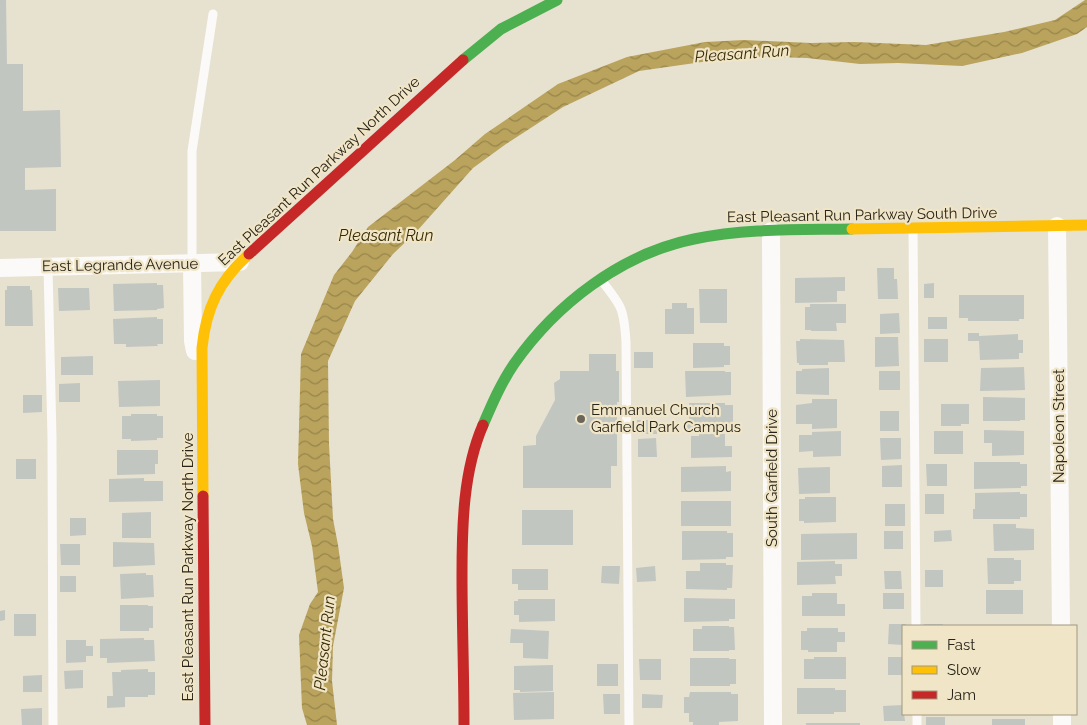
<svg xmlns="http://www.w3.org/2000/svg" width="1087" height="725" font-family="Raleway,sans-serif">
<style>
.water{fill:url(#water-waves)}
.building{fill:#c2c6c1}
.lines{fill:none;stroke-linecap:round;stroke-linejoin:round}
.lane{stroke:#fbfaf8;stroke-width:9}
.street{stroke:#fbfaf8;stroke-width:18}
.fast{stroke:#4caf50;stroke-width:11}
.slow{stroke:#ffc107;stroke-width:11}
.jam{stroke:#c62828;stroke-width:11}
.poi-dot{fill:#6b6659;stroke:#f0e5c7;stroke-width:2}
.labels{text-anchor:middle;stroke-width:4.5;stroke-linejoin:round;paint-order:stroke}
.street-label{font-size:15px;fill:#282419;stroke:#f0e5c7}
.poi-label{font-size:15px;fill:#282419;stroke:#f0e5c7;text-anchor:start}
.water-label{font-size:16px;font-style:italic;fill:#372a01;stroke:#f0e5c7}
</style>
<defs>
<pattern id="water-waves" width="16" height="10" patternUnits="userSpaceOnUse" patternTransform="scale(1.25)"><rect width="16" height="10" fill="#baa35c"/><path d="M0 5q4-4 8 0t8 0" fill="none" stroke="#97854b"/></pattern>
</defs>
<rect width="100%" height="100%" fill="#e7e1d0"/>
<!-- water -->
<path class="water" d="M1085,0H1087V27L1077,34L1022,53L962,66L898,63L860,64L807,58L744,56L639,71L563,107L506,144L473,168L417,231L393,254L355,301L328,361L329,444L333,519L338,545L344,588L333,646L332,681L337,725H307L302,708L299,635L310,604L318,592L312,546L304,513L298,464L301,354L334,275L352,252L368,227L455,160L485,134L558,84L627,57L705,42L744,40L811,43L854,42L926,45L1004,32L1055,20Z"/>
<!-- building -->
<path class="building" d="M0,0H6L7,64H23V111L60,110L61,167L25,168V190L56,189V231H0Z
M877,268H894V279H897L898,299H878Z
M845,277V291H837V302L795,303V278Z
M157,283V285H163L164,308L157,309V310L114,311L113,284Z
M934,283V298H924V284Z
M7,286H30V290H32L33,326H5V290H7Z
M58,288H89L90,310L59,311Z
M699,289H727V323H700Z
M959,295H1024V319H1019V321H968V318H959Z
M672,303H687V308H694V334H665V309H672Z
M810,304H846V323H836L837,331H811V330H805V307H810Z
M899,313L900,333L880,334V314Z
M157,317V319H163V344H157L158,346L126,347V344H114L113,319Z
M928,317H947V329H928Z
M968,333H979V336L1018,334V340H1023V353H1019V359L980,360L979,341H968Z
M875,337H898L899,366L875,367Z
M800,339L844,340L845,362H828V365H799V363H797L796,341H800Z
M924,339H948V362H924Z
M693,343H724V346H730V365H724V367L693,368Z
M634,352H653V368H634Z
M589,354H616V371H619V402H617V466H611V488H523V446L536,445V436L555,400L554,383L560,379V371H589Z
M93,356V375H61V357Z
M1024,367L1025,390L980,391L981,368Z
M829,368V395L796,394V371H802V369Z
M685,371H725V372H731V395L686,397Z
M879,371H900V390H879Z
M160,380V406L119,407L118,381Z
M80,383V402H59V384Z
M23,395H42V412L23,413Z
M983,397L1025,398V420H1020V421H983Z
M812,399H837V428L812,429V424H796V405L812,403Z
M689,403H725V405H733V428H725V431H687V419H689Z
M941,404H969V424H961V426H941Z
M880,411H899V431H880Z
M131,414H157V416H163V438H157V440L131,441V439H122V416H131Z
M637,420H657V434H637Z
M984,430L1024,431V455L992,456V443H984Z
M841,431V456L813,457V451L799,452V435H812V432Z
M934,431H963V454H934Z
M699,434H725V446H732V457L691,458V436H699Z
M656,438L657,457H638V439Z
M880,438H901V459L881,460Z
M117,450H158V464H155V474L117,475Z
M16,459H36V479H16Z
M974,462H1020V464H1027V486H1021V488L974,489Z
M926,464H947V486H927Z
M902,465V487H882V466Z
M726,466V472L731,471V491L681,492V467Z
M830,467V493L799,494L798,468Z
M144,478V481H163V501L109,502V479Z
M1020,492V494H1027V517H1020V519H973V509H975V493Z
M925,494H944V514H925Z
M805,497H836V522L804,523V521H799V499H805Z
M681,501H731V526H681Z
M885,504H905V526H885Z
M522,510H573V545H522Z
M151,512V538H122V513Z
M70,518H86V535L70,536Z
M993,524H1016V528L1034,529V550L994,551Z
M951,530L952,541L934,542V531Z
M682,531H727V533H733V557H726V559L682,560Z
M884,531H903V549H884Z
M857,533V559L801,560V534Z
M113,542L154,543L155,565L113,567Z
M60,544H80V565H61Z
M987,558H1014V560H1021V581H1014V584H988Z
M835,561V564H842V576H835L836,584L797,585V562Z
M700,563H726V565H733L732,588H727V590L686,589V571H700Z
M602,566H620L619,584L601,583Z
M655,566L656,581L637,582L636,568Z
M512,569H548V590H518V584H512Z
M925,570H943V587H925Z
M884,571H901L902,589H885Z
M146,573V575H153L154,597L121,599L120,574Z
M60,576H76V592H60Z
M986,590H1023V614H986Z
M812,593H837V604H845V616H802V596H812Z
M883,593H904V609H883Z
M684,598L735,599V619H729V621L684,622Z
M518,599H555V621L519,622V615H514V601H518Z
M120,605H148V606H153V628H149V631H120Z
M5,610V620L0,621V611Z
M14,614H36V636H14Z
M889,624H906V626H903V645L888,644Z
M924,624H943V626H924Z
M702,626H729V627H734L735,650H729V651H693V629H702Z
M807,628H838V632H845V642H837V652H808V650H801V631H807Z
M511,629L549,631L548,659L523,658V643H510Z
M144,638V640H154L155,661L107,663V658H100V639Z
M66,640H86V646H93V656H86V662L66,663Z
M814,657H846V679H804V659H814Z
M888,657H903V675H888Z
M690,658H729V659H736V684H730V686H690Z
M639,659H661V680H640Z
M597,664H618V686H597Z
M553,665V691L520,692V690H514V666Z
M148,669V672H155V695H148V697H125V707L107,708V696H113L112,672H121V670Z
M83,670V688L65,689L64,671Z
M42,675V692H23V676Z
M797,688H835V690H846V712H834V714H797Z
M554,692V719L514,720L513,693Z
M690,692H731V694H738V721L719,722V725H693V722H689V713H684V697H689Z
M603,694H620V714H604Z
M642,694L663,695L662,708H642Z
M903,705L905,721H884L883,706Z
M42,708V725H22L21,709Z
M926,717H945V725H926Z
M992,719H1025V725H992Z
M806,723H860V725H806Z"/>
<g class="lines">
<!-- lane -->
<path class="lane" d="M913,229L916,626
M192,264V151L213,14
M48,267L52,438L53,725
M601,280C622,306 624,309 626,342L629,725
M917,714V725"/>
<!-- street -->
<path class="street" d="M1057,226L1061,626
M771,231L773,725
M192,264L193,341L195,351
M0,268L240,262
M1062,714V725"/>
<!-- fast -->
<path class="fast" d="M463,60L501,29L557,0
M483,425C492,404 501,383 514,364C556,304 621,254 694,239C746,228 799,230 852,229"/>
<!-- slow -->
<path class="slow" d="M852,229L1087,225
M203,496L202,348C206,308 219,281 249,254"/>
<!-- jam -->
<path class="jam" d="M249,254L463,60
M203,496L205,725
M464,725C464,675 462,625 462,575C462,526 463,471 483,425"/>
</g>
<!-- markers -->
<circle class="poi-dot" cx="581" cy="419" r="5"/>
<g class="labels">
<!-- street labels -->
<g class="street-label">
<text transform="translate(319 171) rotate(-43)" y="5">East Pleasant Run Parkway North Drive</text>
<text transform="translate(862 215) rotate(-1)" y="5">East Pleasant Run Parkway South Drive</text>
<text transform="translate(120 265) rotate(-1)" y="5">East Legrande Avenue</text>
<text transform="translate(1059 426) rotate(-90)" y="5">Napoleon Street</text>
<text transform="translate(772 478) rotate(-90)" y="5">South Garfield Drive</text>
<text transform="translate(188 567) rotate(-90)" y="5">East Pleasant Run Parkway North Drive</text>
</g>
<!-- poi labels -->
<g class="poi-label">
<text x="591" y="415">Emmanuel Church<tspan x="591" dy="17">Garfield Park Campus</tspan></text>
</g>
<!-- water labels -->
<g class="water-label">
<text transform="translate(742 53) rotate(-4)" y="6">Pleasant Run</text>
<text x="386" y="241">Pleasant Run</text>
<text transform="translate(324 643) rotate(-84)" y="6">Pleasant Run</text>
</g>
</g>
<!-- legend -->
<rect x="902" y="625" width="175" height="90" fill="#f0e5c7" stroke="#a09881"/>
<rect x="912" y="641" width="25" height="8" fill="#4caf50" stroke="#a09881"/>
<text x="947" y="650" font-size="15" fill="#282419">Fast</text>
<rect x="912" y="666" width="25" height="8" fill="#ffc107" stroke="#a09881"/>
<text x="947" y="675" font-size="15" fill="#282419">Slow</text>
<rect x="912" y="691" width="25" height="8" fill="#c62828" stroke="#a09881"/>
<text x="947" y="700" font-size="15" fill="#282419">Jam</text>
</svg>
